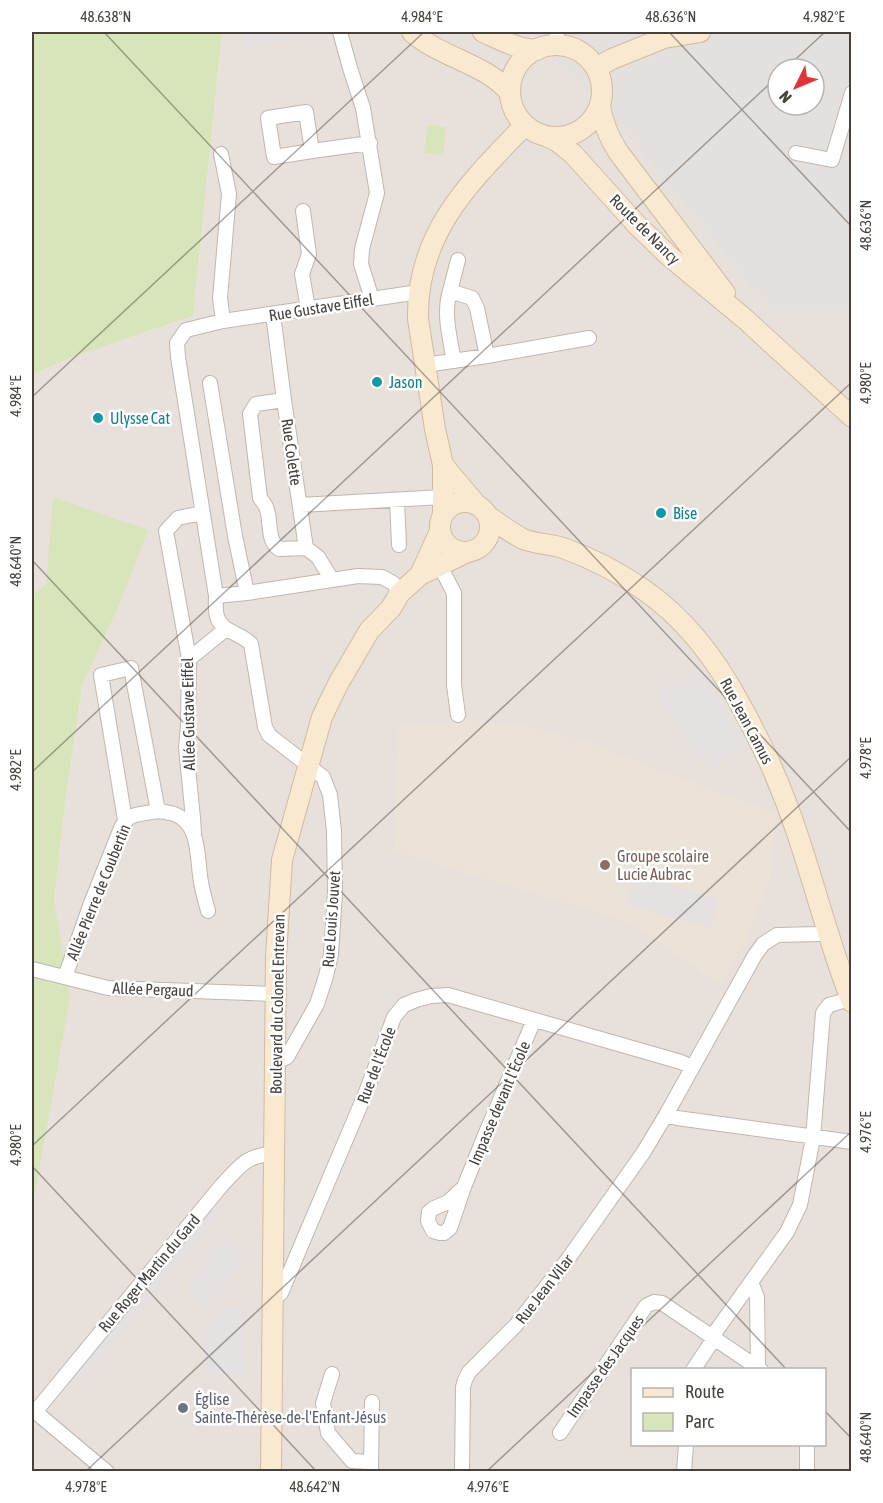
<svg xmlns="http://www.w3.org/2000/svg" width="883" height="1503" font-family="'Asap Condensed',sans-serif">
<style>
.residential{fill:#e8e1db;fill-rule:evenodd}
.industrial{fill:#e4e0dd;fill-rule:evenodd}
.education{fill:#ece3d8}
.green{fill:#d8e4ba}
.parking{fill:#e4e1e0}
.lines{fill:none;stroke-linecap:round;stroke-linejoin:round}
.street-casing{stroke:#bfb7af;stroke-width:16}
.secondary-casing{stroke:#cfbba1;stroke-width:22}
.street{stroke:#fff;stroke-width:14}
.secondary{stroke:#fae9d1;stroke-width:20}
.ticks{fill:none;stroke:#48403a;stroke-width:1.5;stroke-opacity:0.45}
.culture-dot{fill:#0f9aa8;stroke:#fff;stroke-width:2}
.education-dot{fill:#8d6e63;stroke:#fff;stroke-width:2}
.worship-dot{fill:#6b7280;stroke:#fff;stroke-width:2}
.labels{text-anchor:middle;stroke-width:5;stroke-linejoin:round;paint-order:stroke}
.street-label{font-size:16px;fill:#48403a;stroke:#fff}
.culture-label{font-size:16px;fill:#0d838f;stroke:#fff;text-anchor:start}
.education-label{font-size:16px;fill:#785e54;stroke:#fff;text-anchor:start}
.worship-label{font-size:16px;fill:#5b616d;stroke:#fff;text-anchor:start}
.neatline{fill:none;stroke:#48403a;stroke-width:2}
.ticks-label{font-size:15px;text-anchor:middle;fill:#48403a}
</style>
<rect width="100%" height="100%" fill="#f4f0ec"/>
<!-- residential -->
<path class="residential" d="M222,32H524L529,34L632,142L769,311H851V1471H32V887L54,899L65,803L82,686L118,608L147,530L54,498L46,586L32,595V375L70,358L193,316ZM632,1370H824V1444H632Z"/>
<!-- industrial -->
<path class="industrial" d="M524,32H851V311H769L632,142L529,34ZM778,69H814V105H778Z"/>
<!-- education -->
<path class="education" d="M470,719L531,727L582,740L776,814L770,878L748,936L720,985L628,922L394,851L399,726Z"/>
<!-- green -->
<path class="green" d="M32,32H222L193,316L70,358L32,375Z
M428,125L446,127L443,155L424,153Z
M53,497L148,530L118,608L82,686L65,803L54,900L70,997L32,1210V595L46,585Z"/>
<!-- parking -->
<path class="parking" d="M241,32H332L243,49Z
M699,665L746,747L713,768L707,760L700,763L656,692Z
M636,874L719,899L710,928L627,904Z
M213,1205L219,1215L83,1380L71,1378Z
M225,1237L240,1250L236,1256L243,1262L205,1308L189,1295V1281Z
M221,1308L247,1310L245,1373H202V1327L208,1326Z"/>
<g class="lines">
<!-- street casing -->
<g class="street-casing">
<path id="street" d="M340,32L350,68L363,108L377,193L362,249L361,264L372,299
M556,45L557,32
M312,151L274,157L268,118L306,112L312,151L370,143
M796,153L832,160L852,93
M221,154L229,194L220,298L223,321
M303,211L309,254L302,274L308,309
M450,291L458,260
M273,314L284,400L306,548L318,557L332,580
M454,361C450,339 443,313 450,291L472,298L477,308L487,356
M425,365L487,356L589,338
M210,383L235,536L247,593
M284,400L256,404L250,414L260,498C262,501 265,504 266,507C272,520 266,540 279,549L306,548
M397,500L399,545
M300,505L443,497
M440,566L454,593V685L458,715
M216,596L247,593L358,576L382,577L393,583L400,593
M189,659L226,629
M125,820L101,675L131,668L158,811
M194,833L193,818L186,748L188,726L189,659L166,531L178,518L202,513
M32,969L108,988L276,994
M65,977L91,903L121,828C128,813 137,815 152,812C160,810 166,812 174,814C199,823 197,853 200,875C201,887 205,899 208,911
M275,1063L287,1057L317,1004L326,976L331,954L335,893L334,831L330,795L323,777L269,735L265,727L251,644C242,633 220,632 217,616C215,610 216,602 216,596L178,357L177,343L186,330L223,321L419,292
M666,1115L755,955L763,944L777,935L819,934L827,930
M464,1187L448,1202L434,1208L429,1212L428,1221L433,1231L440,1233H444L450,1228L464,1187L485,1135L534,1020
M751,1282L757,1297L758,1367
M273,1300L281,1293L366,1092L394,1017L404,1005L416,1000L431,996L448,995L681,1062L692,1067
M693,1370L715,1337L716,1331L787,1232L800,1205L813,1138L823,1013L829,1005L850,999
M332,1374L323,1403L328,1433L352,1461L371,1462
M32,1409L107,1472
M35,1412L222,1185C242,1164 244,1157 274,1153
M560,1433L646,1306L654,1302L662,1303L761,1370
M371,1469L372,1402
M462,1472L463,1387L465,1380L469,1372L516,1325L568,1259L643,1153L666,1115L677,1118L852,1142
M684,1472L686,1444
M807,1472V1444"/>
</g>
<!-- secondary casing -->
<g class="secondary-casing">
<path id="secondary" d="M412,32C441,58 487,64 510,93
M483,32C501,40 517,49 537,50
M510 91a46 46 0 1 1 92 0a46 46 0 1 1-92 0Z
M596,68L612,59L664,38L700,32
M600,106C603,124 609,138 619,153L725,293
M548,137L558,142L573,154L637,225L668,255L745,319L852,417
M443,465L475,503
M440 527a25 25 0 1 1 50 0a25 25 0 1 1-50 0Z
M443,515V465L435,429L418,319C416,233 470,182 525,125
M489,517C500,524 511,533 523,539C536,544 550,544 563,548C591,558 620,573 644,590C686,619 716,659 740,704C763,745 782,788 797,833C816,889 830,947 852,1002
M420,575L440,531
M271,1472L276,957L282,860L322,717L338,684L369,631L391,608L400,593L420,575L467,552"/>
</g>
<!-- street -->
<use href="#street" class="street"/>
<!-- secondary -->
<use href="#secondary" class="secondary"/>
</g>
<!-- ticks -->
<path class="ticks" d="M104,32L852,833M669,32L852,227M785,69L825,32M32,397L424,32M32,560L787,1370M32,772L778,76M32,1146L852,382M32,1166L317,1472M824,1410L852,1439M85,1472L852,756M486,1472L852,1131"/>
<!-- markers -->
<g class="culture-dot">
<circle cx="377" cy="382" r="6"/>
<circle cx="98" cy="418" r="6"/>
<circle cx="661" cy="513" r="6"/>
</g>
<circle class="education-dot" cx="605" cy="865" r="6"/>
<circle class="worship-dot" cx="183" cy="1408" r="6"/>
<g class="labels">
<!-- street labels -->
<g class="street-label">
<text transform="translate(645 229) rotate(45)" y="6">Route de Nancy</text>
<text transform="translate(321 307) rotate(-9)" y="6">Rue Gustave Eiffel</text>
<text transform="translate(292 452) rotate(82)" y="6">Rue Colette</text>
<text transform="translate(188 714) rotate(-91)" y="6">Allée Gustave Eiffel</text>
<text transform="translate(747 721) rotate(62)" y="6">Rue Jean Camus</text>
<text transform="translate(98 892) rotate(-68)" y="6">Allée Pierre de Coubertin</text>
<text transform="translate(331 919) rotate(-86)" y="6">Rue Louis Jouvet</text>
<text transform="translate(153 989) rotate(2)" y="6">Allée Pergaud</text>
<text transform="translate(277 1004) rotate(-89)" y="6">Boulevard du Colonel Entrevan</text>
<text transform="translate(376 1065) rotate(-69)" y="6">Rue de l'École</text>
<text transform="translate(499 1103) rotate(-67)" y="6">Impasse devant l'École</text>
<text transform="translate(149 1273) rotate(-50)" y="6">Rue Roger Martin du Gard</text>
<text transform="translate(544 1289) rotate(-52)" y="6">Rue Jean Vilar</text>
<text transform="translate(605 1366) rotate(-55)" y="6">Impasse des Jacques</text>
</g>
<!-- culture labels -->
<g class="culture-label">
<text x="389" y="388">Jason</text>
<text x="110" y="424">Ulysse Cat</text>
<text x="673" y="519">Bise</text>
</g>
<!-- education labels -->
<g class="education-label">
<text x="617" y="862">Groupe scolaire<tspan x="617" dy="18">Lucie Aubrac</tspan></text>
</g>
<!-- worship labels -->
<g class="worship-label">
<text x="195" y="1405">Église<tspan x="195" dy="18">Sainte-Thérèse-de-l'Enfant-Jésus</tspan></text>
</g>
</g>
<!-- border -->
<rect width="883" height="1503" fill="none" stroke="#ffffff" stroke-width="66"/>
<!-- legend -->
<rect x="631" y="1368" width="195" height="78" fill="#ffffff" stroke="#b6b3b0" stroke-width="1.5"/>
<rect x="643" y="1388" width="30" height="9" fill="#fae9d1" stroke="#b6b3b0" stroke-width="1.5"/>
<text x="685" y="1398" font-size="18" fill="#48403a">Route</text>
<rect x="643" y="1413" width="30" height="18" fill="#d8e4ba" stroke="#b6b3b0" stroke-width="1.5"/>
<text x="685" y="1428" font-size="18" fill="#48403a">Parc</text>
<!-- north arrow -->
<g transform="translate(796 87) rotate(227)"><circle r="28" fill="#ffffff" stroke="#b6b3b0" stroke-width="1.5"/>
<path d="M0-4.5L10 22L0 15L-10 22Z" fill="#e43337"/>
<text y="-9" font-size="16" font-weight="bold" text-anchor="middle" fill="#48403a">N</text>
</g>
<rect x="33" y="33" width="817" height="1437" class="neatline"/>
<g class="ticks-label">
<text x="106" y="22">48.638°N</text>
<text x="422" y="22">4.984°E</text>
<text x="671" y="22">48.636°N</text>
<text x="824" y="22">4.982°E</text>
<text transform="translate(866 225) rotate(-90)" y="5">48.636°N</text>
<text transform="translate(866 383) rotate(-90)" y="5">4.980°E</text>
<text transform="translate(16 396) rotate(-90)" y="5">4.984°E</text>
<text transform="translate(16 561) rotate(-90)" y="5">48.640°N</text>
<text transform="translate(866 758) rotate(-90)" y="5">4.978°E</text>
<text transform="translate(16 770) rotate(-90)" y="5">4.982°E</text>
<text transform="translate(866 1132) rotate(-90)" y="5">4.976°E</text>
<text transform="translate(16 1145) rotate(-90)" y="5">4.980°E</text>
<text transform="translate(866 1437) rotate(-90)" y="5">48.640°N</text>
<text x="86" y="1492">4.978°E</text>
<text x="315" y="1492">48.642°N</text>
<text x="488" y="1492">4.976°E</text>
</g>
</svg>
